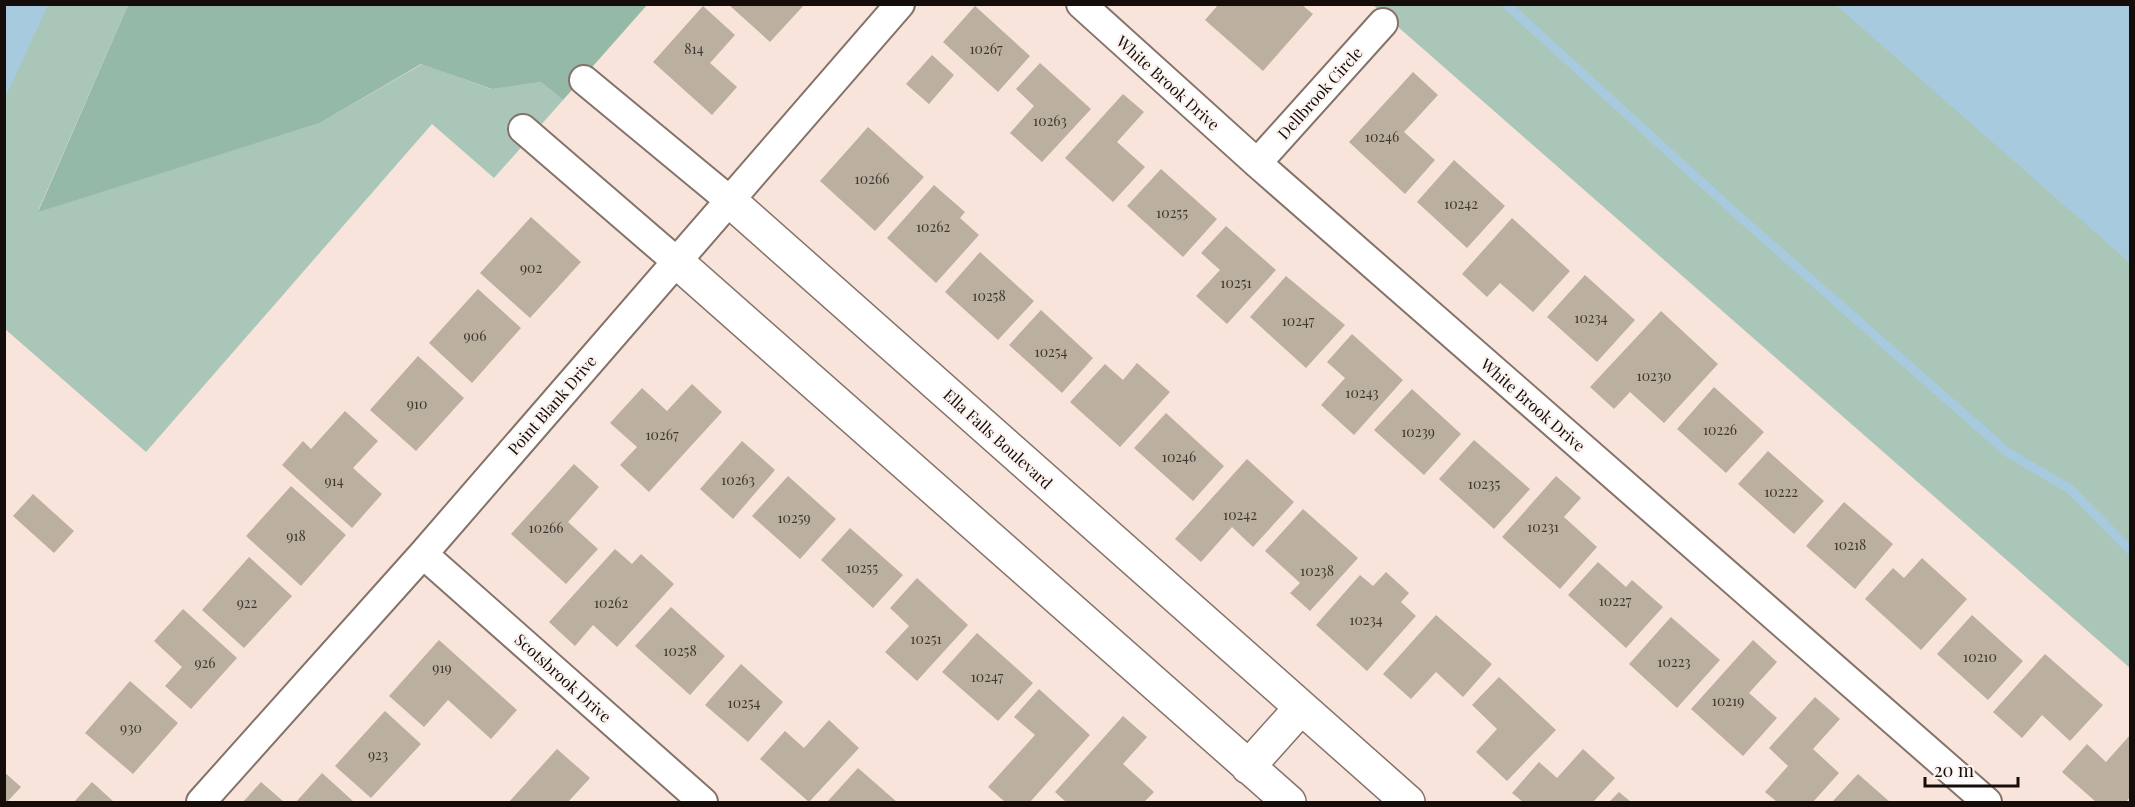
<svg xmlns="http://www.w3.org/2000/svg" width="2135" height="807" font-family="'Playfair Display',serif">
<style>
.green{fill:#a9c6b8}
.forest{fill:#94b9a7}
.water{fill:#a8cadf}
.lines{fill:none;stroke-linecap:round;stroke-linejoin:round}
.stream{stroke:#a8cadf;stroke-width:9}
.building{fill:#bbaf9f}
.minor-casing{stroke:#85736a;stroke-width:32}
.tertiary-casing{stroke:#85736a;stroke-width:36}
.minor{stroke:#fff;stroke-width:28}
.tertiary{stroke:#fff;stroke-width:33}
.labels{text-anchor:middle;stroke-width:4.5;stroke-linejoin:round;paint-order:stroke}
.number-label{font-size:14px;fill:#3e362f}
.street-label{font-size:16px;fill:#140d0a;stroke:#fcf4f0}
</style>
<rect width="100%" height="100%" fill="#f8e4da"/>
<!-- green -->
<path class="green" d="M5,5H128L38,211L320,123L422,64L491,89L541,82L563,100L494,178L432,124L146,452L5,329Z
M1373,5H2130V668Z"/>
<!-- forest -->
<path class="forest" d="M128,5H647L563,100L541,82L492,89L421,64L320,123L38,212Z"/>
<!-- water -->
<path class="water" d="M5,4L48,5L5,98L4,5Z
M1836,5H2130V263Z"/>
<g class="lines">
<!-- stream -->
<path class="stream" d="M1506,4L1731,209L2007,452L2070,489L2130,550"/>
</g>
<!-- building -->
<path class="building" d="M728,4H805L770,42Z
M1218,5H1302L1313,14L1263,71L1205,20Z
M703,6L735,35L710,63L737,87L712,115L653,62Z
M975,6L1030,56L998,92L943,42Z
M932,55L954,75L929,104L906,84Z
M1040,63L1091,109L1042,162L1010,133L1034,106L1016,89Z
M1413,72L1438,95L1404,132L1435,160L1405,194L1349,142Z
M1123,94L1144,112L1117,142L1145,167L1113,202L1065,158Z
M868,127L924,177L875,231L820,181Z
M1454,160L1505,206L1467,248L1417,202Z
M1161,169L1217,219L1183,257L1127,206Z
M934,185L965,212L960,218L979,235L936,283L887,238Z
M531,217L581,262L530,318L480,273Z
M1512,218L1570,271L1533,312L1500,283L1487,297L1462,274Z
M1226,226L1276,270L1227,324L1196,296L1220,270L1201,253Z
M980,252L1034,301L998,340L945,292Z
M1585,275L1635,320L1597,362L1547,317Z
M1286,276L1345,325L1306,368L1250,317Z
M478,289L521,328L472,383L429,343Z
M1041,310L1093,358L1062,393L1009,345Z
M1661,311L1718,364L1664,423L1630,392L1614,409L1590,387Z
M1352,334L1403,380L1354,435L1321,405L1345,378L1327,362Z
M418,356L464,398L416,451L370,410Z
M1137,363L1170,392L1120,447L1070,402L1105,364L1123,380Z
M692,384L722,412L649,492L620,465L637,447L610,423L642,388L667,411Z
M1714,387L1764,432L1726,473L1677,429Z
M1412,389L1461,434L1424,475L1374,430Z
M345,411L378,441L353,468L382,494L352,528L282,465L303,441L311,449Z
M1166,413L1224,466L1193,501L1134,448Z
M1474,440L1530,489L1494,529L1439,479Z
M742,441L775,470L733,519L700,489Z
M1768,451L1824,501L1794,534L1738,484Z
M1247,459L1294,502L1253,547L1232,527L1201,562L1175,539Z
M574,464L599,487L568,522L598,549L566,584L511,534Z
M788,476L836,519L800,559L752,516Z
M1556,476L1581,498L1564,517L1597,547L1560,589L1502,537Z
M291,486L346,535L301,586L246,536Z
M33,494L74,531L54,553L13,516Z
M1844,502L1893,544L1855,589L1806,546Z
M1303,509L1358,558L1310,611L1290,593L1300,583L1265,551Z
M850,528L903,575L873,608L821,560Z
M615,549L632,564L641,554L674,584L617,647L593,625L575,646L549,622Z
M249,557L292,596L244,648L202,610Z
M1922,558L1967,599L1921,650L1865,599L1893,568L1904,578Z
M1598,562L1626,587L1632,580L1663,607L1626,648L1568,595Z
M1386,572L1409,593L1401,602L1416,616L1367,671L1316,625L1360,575L1373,586Z
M917,578L968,625L917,681L885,652L909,626L890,608Z
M671,607L725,656L690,695L635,646Z
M183,609L237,658L191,709L165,686L182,667L154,641Z
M1436,615L1492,664L1463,697L1436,672L1411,699L1383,674Z
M1972,615L2023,661L1988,700L1937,654Z
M1671,617L1720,660L1677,708L1629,664Z
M977,633L1033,683L998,721L942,672Z
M439,640L517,710L491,739L448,700L424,727L389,696Z
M1753,640L1777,662L1749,693L1777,718L1743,756L1691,709Z
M2045,654L2103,705L2070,741L2042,715L2022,738L1993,712Z
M741,664L783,702L748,742L705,705Z
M1499,677L1556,730L1507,781L1476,752L1497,729L1472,705Z
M130,681L178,723L133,774L85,733Z
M1039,689L1090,735L1030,802H1005L988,787L1035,735L1014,717Z
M1815,697L1840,719L1813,749L1839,773L1813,802H1777L1765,792L1788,766L1769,748Z
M385,711L421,744L371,798L335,766Z
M1123,716L1147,737L1123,764L1154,792L1144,802H1066L1055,792Z
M829,720L859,748L809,802L760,759L785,731L804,748Z
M2130,735V797L2126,802H2096L2062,772L2087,744L2106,762Z
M557,749L590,778L568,802H509Z
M1583,749L1615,778L1593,802H1523L1512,793L1539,762L1557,778Z
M858,768L897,802H827Z
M4,772L21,787L7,802H4Z
M322,773L354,802H296Z
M1858,774L1890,802H1832Z
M92,782L114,802H74Z
M261,782L284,802H243Z
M1619,792L1631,802H1609Z"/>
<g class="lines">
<!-- minor casing -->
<g class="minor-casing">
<path id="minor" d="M1081,4L1257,163L1987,802
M584,80L729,200
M523,129L676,261
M1257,163L1383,23
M423,554L703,802
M201,802L423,554L900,4"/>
</g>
<!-- tertiary casing -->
<g class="tertiary-casing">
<path id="tertiary" d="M729,200L1408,802
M676,261L1289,802
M1248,767L1300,709"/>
</g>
<!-- minor -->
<use href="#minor" class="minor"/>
<!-- tertiary -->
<use href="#tertiary" class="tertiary"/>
</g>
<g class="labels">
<!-- number labels -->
<g class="number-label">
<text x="694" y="54">814</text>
<text x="986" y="54">10267</text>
<text x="1050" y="126">10263</text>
<text x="1382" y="142">10246</text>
<text x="872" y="184">10266</text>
<text x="1461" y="209">10242</text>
<text x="1172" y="218">10255</text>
<text x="933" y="232">10262</text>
<text x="531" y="273">902</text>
<text x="1236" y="288">10251</text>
<text x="989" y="301">10258</text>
<text x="1591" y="323">10234</text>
<text x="1298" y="326">10247</text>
<text x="475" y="341">906</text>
<text x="1051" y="357">10254</text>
<text x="1654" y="381">10230</text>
<text x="1362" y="398">10243</text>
<text x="417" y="409">910</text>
<text x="1720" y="435">10226</text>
<text x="1418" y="437">10239</text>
<text x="662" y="440">10267</text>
<text x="1179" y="462">10246</text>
<text x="738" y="485">10263</text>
<text x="334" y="486">914</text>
<text x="1484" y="489">10235</text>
<text x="1781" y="497">10222</text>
<text x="1240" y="520">10242</text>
<text x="794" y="523">10259</text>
<text x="1543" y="532">10231</text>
<text x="546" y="533">10266</text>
<text x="296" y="541">918</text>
<text x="1850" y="550">10218</text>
<text x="862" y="573">10255</text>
<text x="1317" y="576">10238</text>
<text x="1615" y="606">10227</text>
<text x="247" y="608">922</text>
<text x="611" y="608">10262</text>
<text x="1366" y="625">10234</text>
<text x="926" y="644">10251</text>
<text x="680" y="656">10258</text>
<text x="1980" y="662">10210</text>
<text x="1674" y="667">10223</text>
<text x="205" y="668">926</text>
<text x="442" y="673">919</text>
<text x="987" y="682">10247</text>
<text x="1728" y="706">10219</text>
<text x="744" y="708">10254</text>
<text x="131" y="733">930</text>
<text x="378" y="760">923</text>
</g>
<!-- street labels -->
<g class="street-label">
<text transform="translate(1168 83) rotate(42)" y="6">White Brook Drive</text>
<text transform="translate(1320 93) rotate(-48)" y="6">Dellbrook Circle</text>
<text transform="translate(552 405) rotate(-49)" y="6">Point Blank Drive</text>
<text transform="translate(1533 405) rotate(41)" y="6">White Brook Drive</text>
<text transform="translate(998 439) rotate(42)" y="6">Ella Falls Boulevard</text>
<text transform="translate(563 678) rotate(42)" y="6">Scotsbrook Drive</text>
</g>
</g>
<!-- border -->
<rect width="2135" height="807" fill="none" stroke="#140d0a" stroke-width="12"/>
<!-- scale -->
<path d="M1925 777v9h93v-9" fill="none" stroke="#140d0a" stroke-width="3"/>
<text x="1934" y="777" font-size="18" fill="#140d0a" stroke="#fcf4f0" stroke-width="4.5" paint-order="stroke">20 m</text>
</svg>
